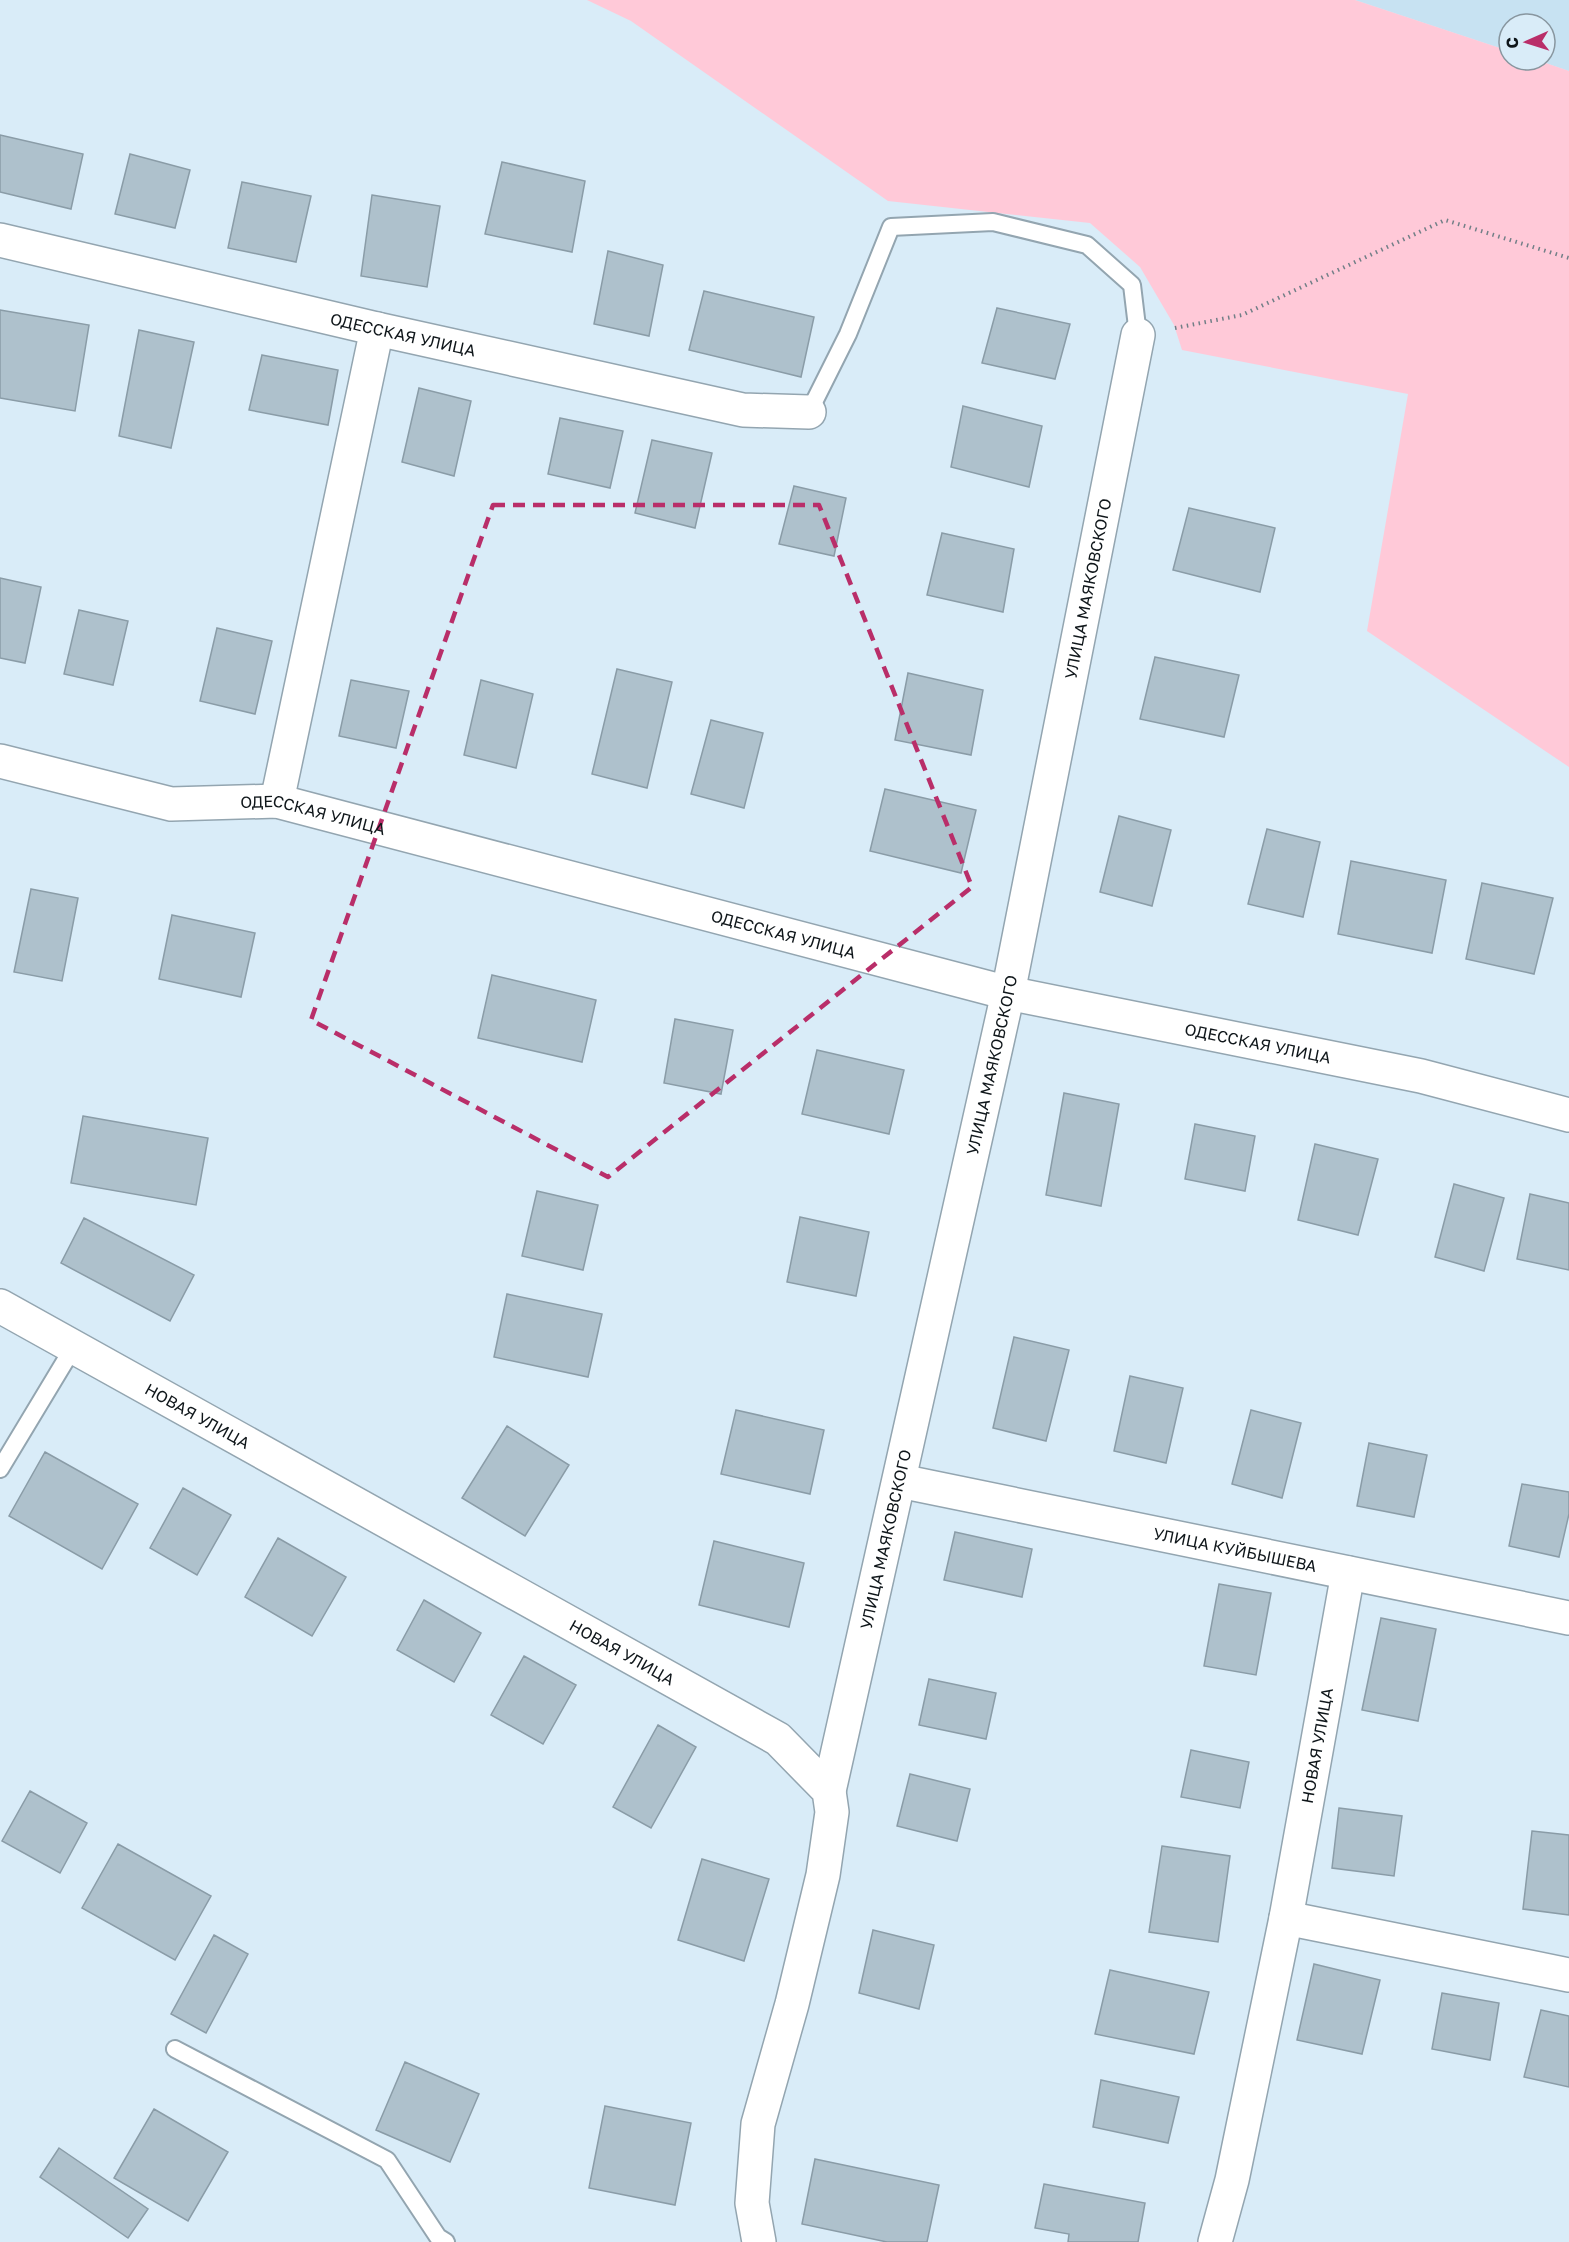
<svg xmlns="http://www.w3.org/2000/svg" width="1569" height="2242" font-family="'Golos Text',sans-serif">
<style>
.built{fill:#c7e2f2}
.green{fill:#ffc9d8}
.building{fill:#aec1cc;stroke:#8a9ca7;stroke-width:1.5}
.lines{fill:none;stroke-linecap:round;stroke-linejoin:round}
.service-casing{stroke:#93a5b0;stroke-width:20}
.minor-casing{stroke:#93a5b0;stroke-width:36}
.secondary-casing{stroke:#93a5b0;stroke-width:36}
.path{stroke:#727f87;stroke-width:4;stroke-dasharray:1.5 4.5;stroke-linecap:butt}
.service{stroke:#fff;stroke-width:16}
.minor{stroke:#fff;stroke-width:33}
.secondary{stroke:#fff;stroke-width:33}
.marked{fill:none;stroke:#b92e69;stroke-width:4.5;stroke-dasharray:12 8;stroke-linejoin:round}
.labels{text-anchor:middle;stroke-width:4.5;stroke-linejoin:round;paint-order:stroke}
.street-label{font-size:16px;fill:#0f161a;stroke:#d9ecf8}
</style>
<rect width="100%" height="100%" fill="#d9ecf8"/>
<!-- built -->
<path class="built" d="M1355,0H1569V71L1537,60H1545V24H1509V51Z"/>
<!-- green -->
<path class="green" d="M587,0H1355L1509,51V60H1537L1569,71V767L1367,631L1408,394L1182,350L1174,325L1140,267L1090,223L888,201L631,21Z"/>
<!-- building -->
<path class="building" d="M0,135L83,154L71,209L0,192Z
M130,154L190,170L175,228L115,214Z
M502,162L585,181L572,252L485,234Z
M242,182L311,196L296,262L228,248Z
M372,195L440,206L427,287L361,276Z
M608,251L663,265L649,336L594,324Z
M704,291L814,317L801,377L689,350Z
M997,308L1070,324L1055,379L982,363Z
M0,310L89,325L75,411L0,398Z
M139,330L194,342L171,448L119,436Z
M262,355L338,370L328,425L249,410Z
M419,388L471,401L454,476L402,462Z
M963,406L1042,426L1029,487L951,467Z
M560,418L623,431L610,488L548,474Z
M652,440L712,453L695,528L635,513Z
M794,486L846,498L834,556L779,544Z
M1189,508L1275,528L1260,592L1173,570Z
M942,533L1014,549L1003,612L927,595Z
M0,578L41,587L25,663L0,658Z
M79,610L128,621L113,685L64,674Z
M217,628L272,641L255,714L200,701Z
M1155,657L1239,675L1224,737L1140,719Z
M617,669L672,682L647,788L592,774Z
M908,673L983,690L971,755L895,740Z
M351,680L409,691L396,748L339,736Z
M481,680L533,694L516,768L464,755Z
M711,720L763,733L744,808L691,794Z
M885,789L976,810L961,873L870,851Z
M1119,816L1171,830L1152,906L1100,892Z
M1267,829L1320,842L1303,917L1248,904Z
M1351,861L1446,880L1432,953L1338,934Z
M1482,883L1553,898L1534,974L1466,959Z
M31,889L78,898L62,981L14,972Z
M172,915L255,933L241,997L159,979Z
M492,975L596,1000L582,1062L478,1038Z
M675,1019L733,1030L721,1094L664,1083Z
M817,1050L904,1070L889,1134L802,1114Z
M1064,1093L1119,1104L1101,1206L1046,1195Z
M83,1116L208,1138L196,1205L71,1183Z
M1195,1124L1255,1136L1245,1191L1185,1179Z
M1315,1144L1378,1159L1358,1235L1298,1220Z
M1454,1184L1504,1198L1484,1271L1435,1257Z
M537,1191L598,1205L583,1270L522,1256Z
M1530,1194L1569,1203V1270L1517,1259Z
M800,1217L869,1232L856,1296L787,1282Z
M84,1218L194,1275L170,1321L61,1263Z
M507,1294L602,1314L588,1377L494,1357Z
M1014,1337L1069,1350L1046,1441L993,1428Z
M1130,1376L1183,1388L1166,1463L1114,1451Z
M736,1410L824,1430L810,1494L721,1474Z
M1251,1410L1301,1423L1282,1498L1232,1484Z
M507,1426L569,1465L525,1536L462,1498Z
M1369,1443L1427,1455L1414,1517L1357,1506Z
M45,1452L138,1504L102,1569L9,1516Z
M1522,1484L1569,1492V1514L1559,1557L1509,1546Z
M183,1488L231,1515L197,1575L150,1548Z
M955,1532L1032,1549L1022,1597L944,1580Z
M278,1538L346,1577L312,1636L245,1597Z
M714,1541L804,1563L789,1627L699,1605Z
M1219,1584L1271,1593L1256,1675L1204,1666Z
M424,1600L481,1633L454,1682L397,1650Z
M1381,1618L1436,1629L1418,1721L1362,1710Z
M524,1656L576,1685L543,1744L491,1715Z
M929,1679L996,1693L986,1739L919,1725Z
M658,1725L696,1747L651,1828L613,1807Z
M1191,1750L1249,1762L1240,1808L1181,1797Z
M910,1774L970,1789L957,1841L897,1826Z
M30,1791L87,1823L60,1873L2,1841Z
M1339,1808L1402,1816L1394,1876L1332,1868Z
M1532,1831L1569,1835V1915L1523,1909Z
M118,1844L211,1896L175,1960L82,1908Z
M1162,1846L1230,1856L1218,1942L1149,1932Z
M702,1859L769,1879L744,1961L678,1940Z
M873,1930L934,1945L919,2009L859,1993Z
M214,1935L248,1954L206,2033L171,2014Z
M1314,1964L1380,1980L1362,2054L1297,2040Z
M1110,1970L1209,1992L1194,2054L1095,2034Z
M1442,1993L1499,2003L1490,2060L1432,2049Z
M1541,2010L1569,2016V2087L1524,2077Z
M405,2062L479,2094L450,2162L376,2130Z
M1101,2080L1179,2097L1168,2143L1093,2127Z
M605,2106L691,2123L675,2205L589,2188Z
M154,2109L228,2152L188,2221L114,2178Z
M59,2148L148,2209L128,2238L40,2177Z
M815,2159L939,2185L927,2242H887L802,2224Z
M1044,2184L1145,2203L1138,2242H1068L1069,2234L1035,2228Z"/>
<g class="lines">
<!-- service casing -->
<g class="service-casing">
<path id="service" d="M809,412L848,334L891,227L993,222L1087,245L1132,285L1138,335
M0,1469L73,1348
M175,2049L387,2160L438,2237L446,2242"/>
</g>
<!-- minor casing -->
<g class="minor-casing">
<g id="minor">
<path id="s1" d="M0,240L377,329L743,410L809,412"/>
<path id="s2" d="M0,761L171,804L277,801L1008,993L1421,1076L1569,1115"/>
<path d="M277,801L377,329"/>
<path id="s3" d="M900,1481L1569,1618"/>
<path id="s4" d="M829,1791L1008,993L1138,335"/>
<path d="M1286,1918L1569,1975"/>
<path id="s5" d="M1215,2242L1232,2180L1286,1918L1348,1573"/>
</g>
</g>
<!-- secondary casing -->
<g class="secondary-casing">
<g id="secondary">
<path id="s6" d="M0,1306L778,1739L829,1791L832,1812L823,1875L792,2004L758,2124L752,2203L759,2242"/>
</g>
</g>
<!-- path -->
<path class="path" d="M1175,328L1242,315L1445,220L1569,258"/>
<!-- service -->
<use href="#service" class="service"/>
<!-- minor -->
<use href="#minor" class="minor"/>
<!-- secondary -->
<use href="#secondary" class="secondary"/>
</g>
<!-- marked area -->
<path class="marked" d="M493,505H819L972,887L608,1177L311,1020Z"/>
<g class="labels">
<!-- street labels -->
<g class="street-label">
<text dy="6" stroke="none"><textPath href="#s1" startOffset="414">ОДЕССКАЯ УЛИЦА</textPath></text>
<text dy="6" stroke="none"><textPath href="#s4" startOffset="1230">УЛИЦА МАЯКОВСКОГО</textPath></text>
<text dy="6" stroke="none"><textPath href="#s2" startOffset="320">ОДЕССКАЯ УЛИЦА</textPath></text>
<text dy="6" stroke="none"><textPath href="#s2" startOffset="806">ОДЕССКАЯ УЛИЦА</textPath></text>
<text dy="6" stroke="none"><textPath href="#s2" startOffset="1293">ОДЕССКАЯ УЛИЦА</textPath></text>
<text dy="6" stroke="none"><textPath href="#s4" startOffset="744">УЛИЦА МАЯКОВСКОГО</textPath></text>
<text dy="6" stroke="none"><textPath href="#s6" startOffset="226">НОВАЯ УЛИЦА</textPath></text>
<text dy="6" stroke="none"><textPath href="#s4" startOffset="258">УЛИЦА МАЯКОВСКОГО</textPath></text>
<text dy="6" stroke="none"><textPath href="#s3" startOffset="342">УЛИЦА КУЙБЫШЕВА</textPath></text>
<text dy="6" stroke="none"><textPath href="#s6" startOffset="712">НОВАЯ УЛИЦА</textPath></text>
<text dy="6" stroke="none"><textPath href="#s5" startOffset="507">НОВАЯ УЛИЦА</textPath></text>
</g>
</g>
<!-- north arrow -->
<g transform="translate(1527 42) rotate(267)"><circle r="28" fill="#d9ecf8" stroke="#88969f" stroke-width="1.5"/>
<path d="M0-4.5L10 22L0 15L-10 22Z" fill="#b92e69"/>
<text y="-9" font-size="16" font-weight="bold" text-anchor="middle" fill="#0f161a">С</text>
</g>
</svg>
